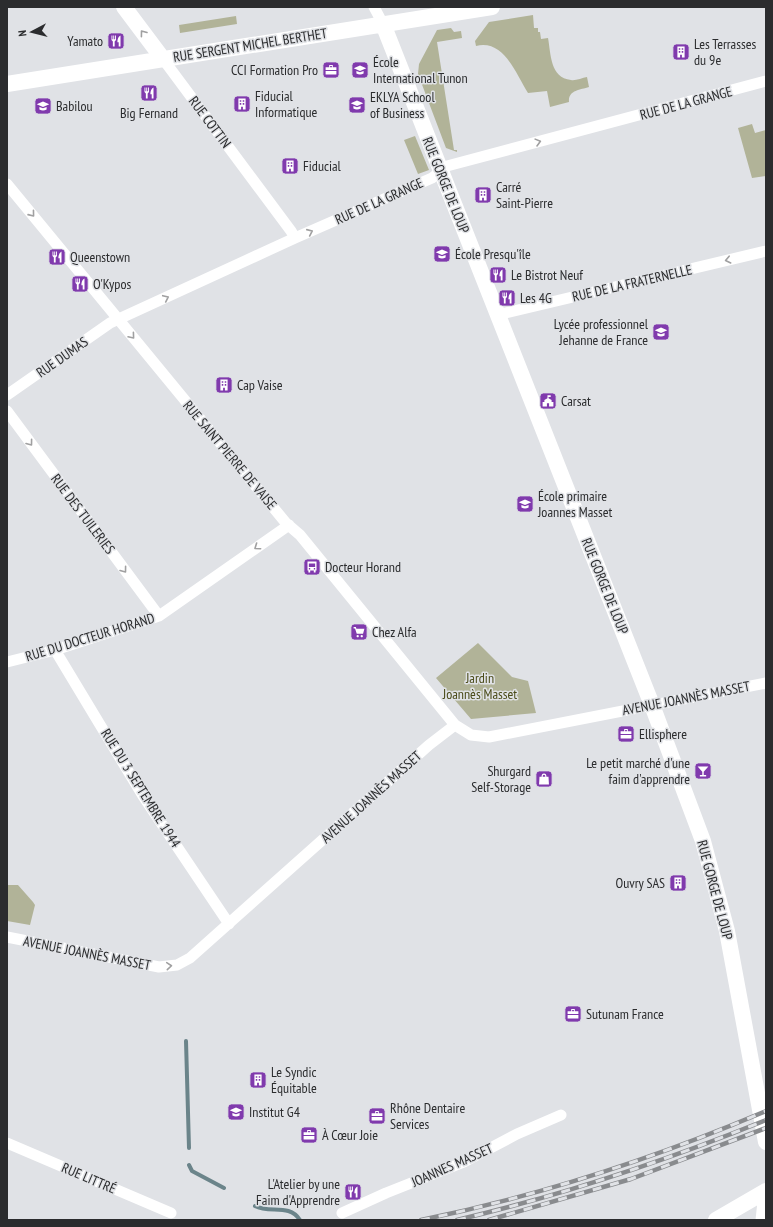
<svg xmlns="http://www.w3.org/2000/svg" width="773" height="1227" font-family="'PT Sans Narrow',sans-serif">
<style>
.green{fill:#b1b398}
.lines{fill:none;stroke-linecap:round;stroke-linejoin:round}
.stream{stroke:#6b848a;stroke-width:4}
.street{stroke:#fff;stroke-width:11}
.secondary{stroke:#fff;stroke-width:16}
.rail-casing{stroke:#898b8e;stroke-width:4.5}
.rail{stroke:#e0e2e6;stroke-width:3;stroke-dasharray:9;stroke-linecap:butt}
.oneway{stroke:#a0a0a1}
.labels{text-anchor:middle;stroke-width:3;stroke-linejoin:round;paint-order:stroke}
.poi-label{font-size:14px;fill:#2b2c2e;stroke:#e0e2e6;text-anchor:start}
.street-label{font-size:14px;fill:#2b2c2e;stroke:#e0e2e6}
.park-label{font-size:14px;fill:#4a4b19;stroke:#e0e2e6}
</style>
<rect width="100%" height="100%" fill="#e0e2e6"/>
<!-- green -->
<path class="green" d="M533,15L534,28H538V32H540L541,39L548,38C551,54 550,78 571,80C575,81 582,78 587,77L589,87C580,90 568,90 569,102L550,107L547,91L528,93C516,74 504,39 476,46L475,41L489,22Z
M236,16L237,24L180,33L179,25Z
M451,28L454,32L461,31L462,38L437,42L454,150H457V152L446,148L418,74L419,64L437,30Z
M752,124L755,133L766,130V176L752,178L738,128Z
M415,136L429,170L418,174L404,140Z
M478,643L512,677L528,681L536,713L471,719L436,678Z
M7,885H18L33,902L35,905L30,925L7,921Z"/>
<g class="lines">
<!-- stream -->
<path class="stream" d="M186,1041L189,1148
M189,1165L192,1171L224,1188
M255,1206C270,1214 289,1203 300,1220"/>
<!-- street -->
<path class="street" d="M374,7L383,24
M163,59L291,231L295,238
M7,184L286,523L300,535L455,725L471,735L489,737L766,683
M497,315L766,251
M7,395L110,323L295,238L432,178L447,166L766,81
M7,411L159,616
M55,650L143,796L229,924
M7,662L55,650L159,616L289,525
M7,937L159,967L177,965L190,958L429,745L455,725
M7,1143L171,1213
M342,1213L386,1193L464,1162L517,1134L561,1115
M761,1220L764,1192"/>
<!-- secondary -->
<path class="secondary" d="M124,7L163,59
M383,24L652,705L703,841L727,931L766,1142
M7,84L492,7
M716,1220L766,1191"/>
<!-- rail casing -->
<g class="rail-casing">
<path id="rail" d="M421,1220C539,1196 655,1158 766,1111
M457,1220C563,1195 665,1161 766,1120
M489,1220L631,1179L766,1128"/>
</g>
<!-- rail -->
<use href="#rail" class="rail"/>
</g>
<!-- one-way arrows -->
<defs><path id="oneway-chevron" d="M-2-3.5L2.5 0L-2 3.5" fill="none" stroke-width="1.6" stroke-linecap="round" stroke-linejoin="round"/></defs>
<g class="oneway">
<use href="#oneway-chevron" transform="translate(143 33) rotate(-127)"/>
<use href="#oneway-chevron" transform="translate(538 142) rotate(-15)"/>
<use href="#oneway-chevron" transform="translate(32 214) rotate(51)"/>
<use href="#oneway-chevron" transform="translate(310 232) rotate(-24)"/>
<use href="#oneway-chevron" transform="translate(728 260) rotate(167)"/>
<use href="#oneway-chevron" transform="translate(166 298) rotate(-25)"/>
<use href="#oneway-chevron" transform="translate(132 336) rotate(50)"/>
<use href="#oneway-chevron" transform="translate(30 443) rotate(53)"/>
<use href="#oneway-chevron" transform="translate(257 547) rotate(145)"/>
<use href="#oneway-chevron" transform="translate(124 570) rotate(53)"/>
<use href="#oneway-chevron" transform="translate(169 966) rotate(-5)"/>
</g>
<!-- icons -->
<defs>
<g id="restaurant-square" transform="scale(0.9)"><rect x="-9" y="-9" width="18" height="18" rx="4" fill="#803aad" stroke="#e0e2e6"/><path d="M-5-6h1v4h1v-4h1v4h1v-4h1v5L-1.5 .5V6h-2V.5L-5-1ZM5-6V6H3V1.5H1.5Q1.5-4 5-6Z" fill="#fff"/></g>
<g id="building-square" transform="scale(0.9)"><rect x="-9" y="-9" width="18" height="18" rx="4" fill="#803aad" stroke="#e0e2e6"/><path d="M-4-6H4V6H1V3H-1V6H-4ZM-2.5-4.3h1.7v1.8h-1.7ZM.8-4.3h1.7v1.8H.8ZM-2.5-1h1.7V.8h-1.7ZM.8-1h1.7V.8H.8Z" fill="#fff"/></g>
<g id="office-square" transform="scale(0.9)"><rect x="-9" y="-9" width="18" height="18" rx="4" fill="#803aad" stroke="#e0e2e6"/><path d="M-6-3h4V-5.5h4V-3h4V5H-6ZM-1-4.5V-3h2v-1.5ZM-6 0V1H6V0Z" fill="#fff"/></g>
<g id="university-square" transform="scale(0.9)"><rect x="-9" y="-9" width="18" height="18" rx="4" fill="#803aad" stroke="#e0e2e6"/><path d="M0-5L7-2L0 1L-7-2ZM-4 1L0 2.5L4 1V4Q0 6-4 4Z" fill="#fff"/></g>
<g id="school-square" transform="scale(0.9)"><rect x="-9" y="-9" width="18" height="18" rx="4" fill="#803aad" stroke="#e0e2e6"/><path d="M0-5L7-2L0 1L-7-2ZM-4 1L0 2.5L4 1V4Q0 6-4 4Z" fill="#fff"/></g>
<g id="civic-square" transform="scale(0.9)"><rect x="-9" y="-9" width="18" height="18" rx="4" fill="#803aad" stroke="#e0e2e6"/><path d="M-.6-6.5H3V-4.5H.6V-3L4-1V1h2V6H-6V1h2V-1L-.6-3ZM-1.2 2.5V6h2.4V2.5Z" fill="#fff"/></g>
<g id="bus-square" transform="scale(0.9)"><rect x="-9" y="-9" width="18" height="18" rx="4" fill="#803aad" stroke="#e0e2e6"/><path d="M-5-6H5V4H4V6H2V4H-2V6H-4V4H-5ZM-3.5-4V0h7V-4ZM-3.5 1.2v1.5H-2V1.2ZM2 1.2v1.5H3.5V1.2Z" fill="#fff"/></g>
<g id="supermarket-square" transform="scale(0.9)"><rect x="-9" y="-9" width="18" height="18" rx="4" fill="#803aad" stroke="#e0e2e6"/><path d="M-6-5.5h2.5l.6 2H6L4.5 2H-2.5L-4.4-4H-6ZM-1.5 3.2a1.3 1.3 0 1 0 .1 0ZM3 3.2a1.3 1.3 0 1 0 .1 0Z" fill="#fff"/></g>
<g id="bar-square" transform="scale(0.9)"><rect x="-9" y="-9" width="18" height="18" rx="4" fill="#803aad" stroke="#e0e2e6"/><path d="M-6-5H6L.8 .8V4.5H3.5V6h-7V4.5H-.8V.8Z" fill="#fff"/></g>
<g id="shop-square" transform="scale(0.9)"><rect x="-9" y="-9" width="18" height="18" rx="4" fill="#803aad" stroke="#e0e2e6"/><path d="M-5-2.5h2.3a2.7 3.5 0 0 1 5.4 0H5L5.5 6h-11ZM-1.5-2.5h3a1.5 2.3 0 0 0-3 0Z" fill="#fff"/></g>
</defs>
<g fill-rule="evenodd">
<use href="#restaurant-square" x="116" y="41"/>
<use href="#building-square" x="681" y="52"/>
<use href="#office-square" x="331" y="70"/>
<use href="#university-square" x="360" y="70"/>
<use href="#restaurant-square" x="149" y="93"/>
<use href="#building-square" x="242" y="104"/>
<use href="#university-square" x="357" y="105"/>
<use href="#school-square" x="43" y="106"/>
<use href="#building-square" x="290" y="166"/>
<use href="#building-square" x="483" y="195"/>
<use href="#university-square" x="442" y="254"/>
<use href="#restaurant-square" x="57" y="257"/>
<use href="#restaurant-square" x="498" y="275"/>
<use href="#restaurant-square" x="80" y="284"/>
<use href="#restaurant-square" x="507" y="298"/>
<use href="#school-square" x="661" y="332"/>
<use href="#building-square" x="224" y="385"/>
<use href="#civic-square" x="548" y="401"/>
<use href="#school-square" x="525" y="504"/>
<use href="#bus-square" x="312" y="567"/>
<use href="#supermarket-square" x="359" y="632"/>
<use href="#office-square" x="626" y="734"/>
<use href="#bar-square" x="703" y="771"/>
<use href="#shop-square" x="544" y="779"/>
<use href="#building-square" x="678" y="883"/>
<use href="#office-square" x="573" y="1014"/>
<use href="#building-square" x="258" y="1080"/>
<use href="#school-square" x="236" y="1112"/>
<use href="#office-square" x="377" y="1116"/>
<use href="#office-square" x="309" y="1135"/>
<use href="#restaurant-square" x="353" y="1192"/>
</g>
<g class="labels">
<!-- poi labels -->
<g class="poi-label">
<text x="103" y="46" text-anchor="end">Yamato</text>
<text x="694" y="49">Les Terrasses<tspan x="694" dy="16">du 9e</tspan></text>
<text x="373" y="67">École<tspan x="373" dy="16">International Tunon</tspan></text>
<text x="318" y="75" text-anchor="end">CCI Formation Pro</text>
<text x="255" y="101">Fiducial<tspan x="255" dy="16">Informatique</tspan></text>
<text x="370" y="102">EKLYA School<tspan x="370" dy="16">of Business</tspan></text>
<text x="56" y="111">Babilou</text>
<text x="149" y="118" text-anchor="middle">Big Fernand</text>
<text x="303" y="171">Fiducial</text>
<text x="496" y="192">Carré<tspan x="496" dy="16">Saint-Pierre</tspan></text>
<text x="455" y="259">École Presqu'île</text>
<text x="70" y="262">Queenstown</text>
<text x="511" y="280">Le Bistrot Neuf</text>
<text x="93" y="289">O'Kypos</text>
<text x="520" y="303">Les 4G</text>
<text x="648" y="329" text-anchor="end">Lycée professionnel<tspan x="648" dy="16">Jehanne de France</tspan></text>
<text x="237" y="390">Cap Vaise</text>
<text x="561" y="406">Carsat</text>
<text x="538" y="501">École primaire<tspan x="538" dy="16">Joannes Masset</tspan></text>
<text x="325" y="572">Docteur Horand</text>
<text x="372" y="637">Chez Alfa</text>
<text x="639" y="739">Ellisphere</text>
<text x="690" y="768" text-anchor="end">Le petit marché d'une<tspan x="690" dy="16">faim d'apprendre</tspan></text>
<text x="531" y="776" text-anchor="end">Shurgard<tspan x="531" dy="16">Self-Storage</tspan></text>
<text x="665" y="888" text-anchor="end">Ouvry SAS</text>
<text x="586" y="1019">Sutunam France</text>
<text x="271" y="1077">Le Syndic<tspan x="271" dy="16">Équitable</tspan></text>
<text x="390" y="1113">Rhône Dentaire<tspan x="390" dy="16">Services</tspan></text>
<text x="249" y="1117">Institut G4</text>
<text x="322" y="1140">À Cœur Joie</text>
<text x="340" y="1189" text-anchor="end">L'Atelier by une<tspan x="340" dy="16">Faim d'Apprendre</tspan></text>
</g>
<!-- street labels -->
<g class="street-label">
<text transform="translate(250 45) rotate(-9)" y="5">RUE SERGENT MICHEL BERTHET</text>
<text transform="translate(686 103) rotate(-15)" y="5">RUE DE LA GRANGE</text>
<text transform="translate(210 122) rotate(53)" y="5">RUE COTTIN</text>
<text transform="translate(446 185) rotate(68)" y="5">RUE GORGE DE LOUP</text>
<text transform="translate(379 201) rotate(-24)" y="5">RUE DE LA GRANGE</text>
<text transform="translate(632 283) rotate(-13)" y="5">RUE DE LA FRATERNELLE</text>
<text transform="translate(62 357) rotate(-35)" y="5">RUE DUMAS</text>
<text transform="translate(230 455) rotate(50)" y="5">RUE SAINT PIERRE DE VAISE</text>
<text transform="translate(83 514) rotate(53)" y="5">RUE DES TUILERIES</text>
<text transform="translate(605 586) rotate(68)" y="5">RUE GORGE DE LOUP</text>
<text transform="translate(90 637) rotate(-17)" y="5">RUE DU DOCTEUR HORAND</text>
<text transform="translate(686 698) rotate(-11)" y="5">AVENUE JOANNÈS MASSET</text>
<text transform="translate(141 788) rotate(58)" y="5">RUE DU 3 SEPTEMBRE 1944</text>
<text transform="translate(371 797) rotate(-42)" y="5">AVENUE JOANNÈS MASSET</text>
<text transform="translate(715 890) rotate(75)" y="5">RUE GORGE DE LOUP</text>
<text transform="translate(87 953) rotate(11)" y="5">AVENUE JOANNÈS MASSET</text>
<text transform="translate(452 1165) rotate(-24)" y="5">JOANNES MASSET</text>
<text transform="translate(89 1178) rotate(23)" y="5">RUE LITTRÉ</text>
</g>
<!-- park labels -->
<g class="park-label">
<text x="480" y="683">Jardin<tspan x="480" dy="16">Joannès Masset</tspan></text>
</g>
</g>
<!-- border -->
<rect width="773" height="1227" fill="none" stroke="#2b2c2e" stroke-width="16"/>
<!-- north arrow -->
<g transform="translate(32 32) rotate(263)" stroke="#e0e2e6" stroke-width="3" paint-order="stroke">
<path d="M0-3L7 15L0 10L-7 15Z" fill="#2b2c2e"/>
<text y="-6" font-size="11" font-weight="bold" text-anchor="middle" fill="#2b2c2e">N</text>
</g>
</svg>
